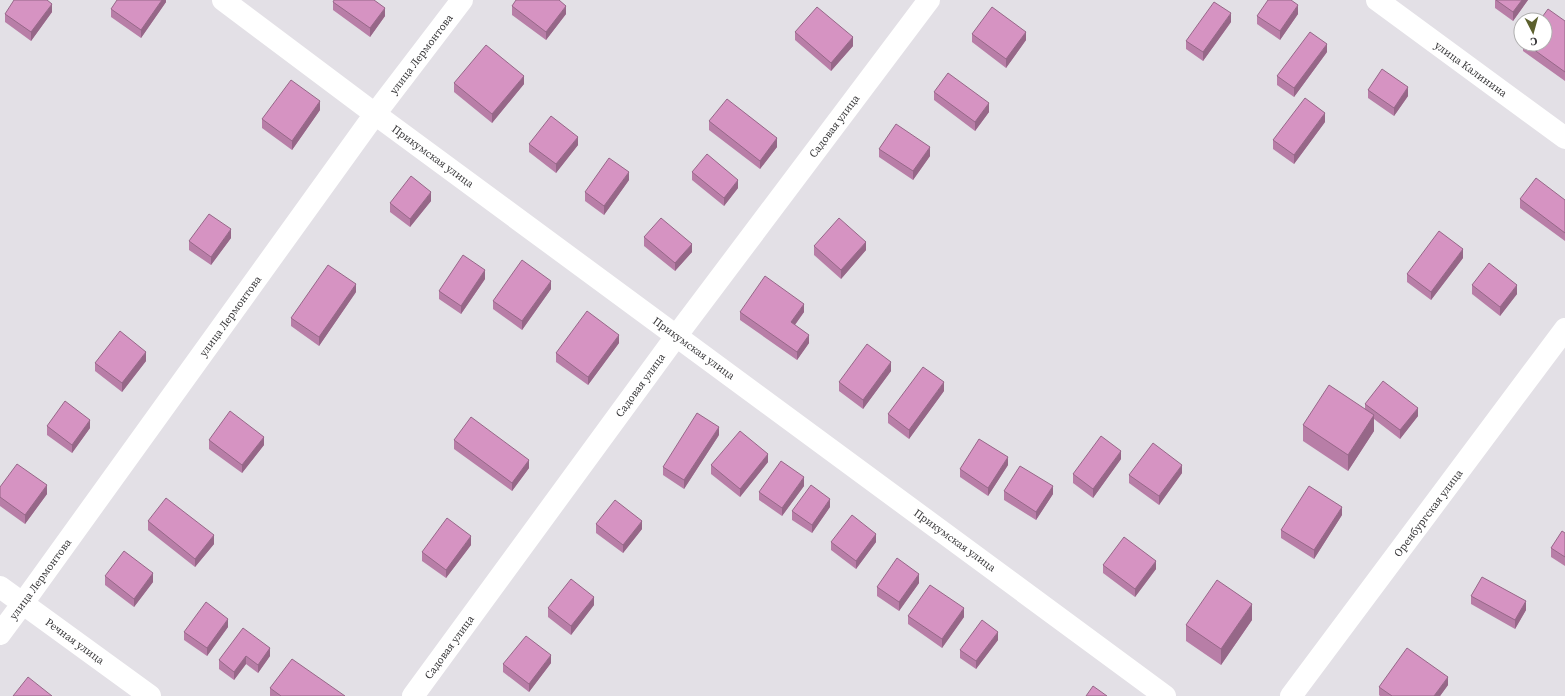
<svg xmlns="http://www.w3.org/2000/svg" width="1565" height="696" font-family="'Source Serif 4',serif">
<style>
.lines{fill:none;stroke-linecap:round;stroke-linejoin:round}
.minor{stroke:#fff;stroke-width:22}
.wall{fill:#b87ea7}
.shaded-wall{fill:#966788}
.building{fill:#d693c2;stroke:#966788}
.labels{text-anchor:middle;stroke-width:3;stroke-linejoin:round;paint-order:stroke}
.street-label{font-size:11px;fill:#373638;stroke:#fff}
</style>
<rect width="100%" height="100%" fill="#e3e0e6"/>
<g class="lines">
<!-- minor -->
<path class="minor" d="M223,0L375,114L1165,696
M1377,0L1565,138
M0,587L150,696
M0,634L23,603L375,114L462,0
M413,696L677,335L929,0
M1291,696L1565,329"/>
</g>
<!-- wall -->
<path class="wall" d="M166,0V2L141,38L111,17V9Z
M1495,0H1528L1513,21L1495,8Z
M333,2L385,16L370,37L333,10Z
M512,6L566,14L546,40L512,15Z
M52,12L31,41L5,22V14Z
M1298,14L1280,40L1257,24V16Z
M1565,21V81L1523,51V44H1545Z
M1231,22L1203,61L1186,49V41Z
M795,32L853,46L831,71L795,40Z
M972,34L1026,40L1006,68L972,42Z
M1327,52L1294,97L1277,85V76Z
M454,83L524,84L492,123L454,92Z
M1368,90L1408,96L1394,116L1368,98Z
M934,92L989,112L975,131L934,100Z
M320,110L292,150L262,128V119Z
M709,121L777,147L760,169L709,130Z
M1325,122L1294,164L1273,149V140Z
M529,144L578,145L556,173L529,152Z
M879,149L930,156L913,180L879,157Z
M692,172L738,188L724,206L692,180Z
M629,180L604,215L585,201V192Z
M1520,199L1565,200V241L1520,208Z
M431,201L410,227L390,212V203Z
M644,237L692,252L675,271L644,246Z
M231,238L211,265L189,250V241Z
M814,246L866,250L841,279L814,255Z
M1463,258L1431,300L1407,282V274Z
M485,279L461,314L439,299V291Z
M1472,285L1517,294L1500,316L1472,294Z
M551,289L522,330L493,309V301Z
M356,292L319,346L291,326V318Z
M740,312H804L795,325L809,343L797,360L740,320Z
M619,343L588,385L556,362V353Z
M146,361L122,392L95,371V363Z
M891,371L863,409L839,391V382Z
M944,391L909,439L888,423V414Z
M1365,404L1418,416L1400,439L1374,419V431L1348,471L1303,441V425L1365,409Z
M47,426L90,428L72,453L47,435Z
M719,435L684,489L663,475V467Z
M209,440L264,445L242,473L209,449Z
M454,440L529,468L512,491L454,449Z
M1121,459L1093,498L1073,483V474Z
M768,462L740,497L711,474V465Z
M1008,465L988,496L960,477V469Z
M1182,473L1159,505L1129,483V475Z
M804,486L782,516L759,500V492Z
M0,487L47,494L25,524L0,506Z
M1004,491L1053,494L1036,520L1004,500Z
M830,507L812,533L792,520V511Z
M1342,515L1314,559L1281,538V530Z
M148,521L214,544L195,567L148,530Z
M596,524L642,529L623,553L596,533Z
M1565,533V566L1551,557V548Z
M831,542H876L856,569L831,550Z
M471,545L446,578L422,561V552Z
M1103,565L1156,569L1135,597L1103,573Z
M105,576L153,582L134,607L105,585Z
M919,583L899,611L877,596V587Z
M1471,596L1526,610L1515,629L1471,604Z
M594,605L571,635L548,617V608Z
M908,616L964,617L942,648L908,624Z
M1252,620L1221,665L1186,641V625Z
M228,627L207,656L184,640V632Z
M998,640L976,669L960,658V650Z
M270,648V656L258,673L246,664L234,680L219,669V660Z
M551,663L529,692L503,672V664Z
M1448,685L1440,696H1380L1379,695V687Z
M270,688L345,696H270Z"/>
<!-- shaded-wall -->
<path class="shaded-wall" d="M162,0H166V2L141,38V30Z
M1522,0H1528L1513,21V12Z
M52,4V12L31,41V32Z
M1298,5V14L1280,40V31Z
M566,6V14L546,40V32Z
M385,8V16L370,37V28Z
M1231,13V22L1203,61V52Z
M1026,32V40L1006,68V59Z
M853,37V46L831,71V63Z
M1327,44V52L1294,97V88Z
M524,76V84L492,123V114Z
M1408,87V96L1394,116V108Z
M320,101V110L292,150V141Z
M989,103V112L975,131V122Z
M1325,113V122L1294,164V155Z
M578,137V145L556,173V164Z
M777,138V147L760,169V161Z
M930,147V156L913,180V171Z
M629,172V180L604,215V206Z
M738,180V188L724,206V198Z
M431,192V201L410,227V219Z
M231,229V238L211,265V257Z
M866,242V250L841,279V270Z
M692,244V252L675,271V263Z
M1463,249V258L1431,300V292Z
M485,270V279L461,314V306Z
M551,281V289L522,330V321Z
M356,284V292L319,346V337Z
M1517,285V294L1500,316V307Z
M804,304V312L791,330V322Z
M619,335V343L588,385V377Z
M809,335V343L797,360V352Z
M146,352V361L122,392V383Z
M891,362V371L863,409V400Z
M944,382V391L909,439V430Z
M1418,408V416L1400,439V430Z
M1374,415V431L1348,471V455Z
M90,420V428L72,453V445Z
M719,427V435L684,489V480Z
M264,437V445L242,473V465Z
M1121,451V459L1093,498V489Z
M768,454V462L740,497V489Z
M1008,457V465L988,496V488Z
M529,460V468L512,491V483Z
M1182,465V473L1159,505V496Z
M804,477V486L782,516V508Z
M47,485V494L25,524V515Z
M1053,486V494L1036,520V512Z
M830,499V507L812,533V525Z
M1342,507V515L1314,559V550Z
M642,521V529L623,553V545Z
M876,534V542L856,569V561Z
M214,535V544L195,567V559Z
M471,536V545L446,578V570Z
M1156,561V569L1135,597V589Z
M153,573V582L134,607V599Z
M919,574V583L899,611V602Z
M594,597V605L571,635V626Z
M1526,601V610L1515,629V620Z
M1252,604V620L1221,665V649Z
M964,608V617L942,648V639Z
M228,619V627L207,656V648Z
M998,632V640L976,669V661Z
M270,648V656L258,673V665Z
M551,655V663L529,692V684Z
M246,656V664L234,680V672Z
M1448,677V685L1440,696H1434Z"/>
<!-- building -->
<path class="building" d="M14,0H47L52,4L31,32L5,14Z
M117,0H162L141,30L111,9Z
M334,0H374L385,8L370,28L333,2Z
M516,0H559L566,6L546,32L512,6Z
M1268,0H1291L1298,5L1280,31L1257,16Z
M1496,0H1522L1513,12Z
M1214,2L1231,13L1203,52L1186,41Z
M817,7L853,37L831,63L795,32Z
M992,7L1026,32L1006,59L972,34Z
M1548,9L1565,21V72L1526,44H1545V20H1540Z
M1310,32L1327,44L1294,88L1277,76Z
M486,45L524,76L492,114L454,83Z
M1382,69L1408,87L1394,108L1368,90Z
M948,73L989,103L975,122L934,92Z
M291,80L320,101L292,141L262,119Z
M1305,98L1325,113L1294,155L1273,140Z
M727,99L777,138L760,161L709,121Z
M551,116L578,137L556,164L529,144Z
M896,124L930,147L913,171L879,149Z
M707,154L738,180L724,198L692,172Z
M609,158L629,172L604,206L585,192Z
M411,176L431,192L410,219L390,203Z
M1536,178L1565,200V233L1520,199Z
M209,214L231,229L211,257L189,241Z
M661,218L692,244L675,263L644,237Z
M839,218L866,242L841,270L814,246Z
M1439,231L1463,249L1431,292L1407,274Z
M463,255L485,270L461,306L439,291Z
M522,260L551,281L522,321L493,301Z
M1489,263L1517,285L1500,307L1472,285Z
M328,265L356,284L319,337L291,318Z
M765,276L804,304L791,322L809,335L797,352L740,312Z
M587,311L619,335L588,377L556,353Z
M120,331L146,352L122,383L95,363Z
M867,344L891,362L863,400L839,382Z
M923,367L944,382L909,430L888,414Z
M1383,381L1418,408L1400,430L1365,404Z
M1329,385L1374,415L1348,455L1303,425Z
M65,401L90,420L72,445L47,426Z
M230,411L264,437L242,465L209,440Z
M697,413L719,427L684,480L663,467Z
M471,417L529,460L512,483L454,440Z
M740,431L768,454L740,489L711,465Z
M1101,436L1121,451L1093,489L1073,474Z
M979,439L1008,457L988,488L960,469Z
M1153,443L1182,465L1159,496L1129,475Z
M781,461L804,477L782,508L759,492Z
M17,464L47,485L25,515L0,497V487Z
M1020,466L1053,486L1036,512L1004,491Z
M811,485L830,499L812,525L792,511Z
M1309,486L1342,507L1314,550L1281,530Z
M166,498L214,535L195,559L148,521Z
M615,500L642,521L623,545L596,524Z
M852,515L876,534L856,561L831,542Z
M447,518L471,536L446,570L422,552Z
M1562,531L1565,533V557L1551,548Z
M1124,537L1156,561L1135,589L1103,565Z
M124,551L153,573L134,599L105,576Z
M897,558L919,574L899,602L877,587Z
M1482,577L1526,601L1515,620L1471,596Z
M571,579L594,597L571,626L548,608Z
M1217,580L1252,604L1221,649L1186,625Z
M930,585L964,608L942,639L908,616Z
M206,602L228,619L207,648L184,632Z
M982,620L998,632L976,661L960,650Z
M243,628L270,648L258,665L246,656L234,672L219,660Z
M526,636L551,655L529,684L503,664Z
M1407,648L1448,677L1434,696H1392L1379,687Z
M292,659L345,696H281L270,688Z
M28,677L52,696H13Z
M1093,686L1107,696H1086Z"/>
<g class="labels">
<!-- street labels -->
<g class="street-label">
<text transform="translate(421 54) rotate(-53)" y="4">улица Лермонтова</text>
<text transform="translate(1471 69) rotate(36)" y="4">улица Калинина</text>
<text transform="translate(834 126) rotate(-53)" y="4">Садовая улица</text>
<text transform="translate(433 156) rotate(36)" y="4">Прикумская улица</text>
<text transform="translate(230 316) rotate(-54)" y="4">улица Лермонтова</text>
<text transform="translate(694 348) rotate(36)" y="4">Прикумская улица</text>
<text transform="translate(640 385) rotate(-54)" y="4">Садовая улица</text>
<text transform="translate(1428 513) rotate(-53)" y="4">Оренбургская улица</text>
<text transform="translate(955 540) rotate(36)" y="4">Прикумская улица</text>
<text transform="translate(40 579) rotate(-54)" y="4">улица Лермонтова</text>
<text transform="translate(75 641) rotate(36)" y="4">Речная улица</text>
<text transform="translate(449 647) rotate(-54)" y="4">Садовая улица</text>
</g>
</g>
<!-- north arrow -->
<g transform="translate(1533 32) rotate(174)"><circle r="19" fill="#ffffff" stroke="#afafaf"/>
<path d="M0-3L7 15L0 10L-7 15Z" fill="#5c602e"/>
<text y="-6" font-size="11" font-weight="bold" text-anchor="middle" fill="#373638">С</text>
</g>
</svg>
